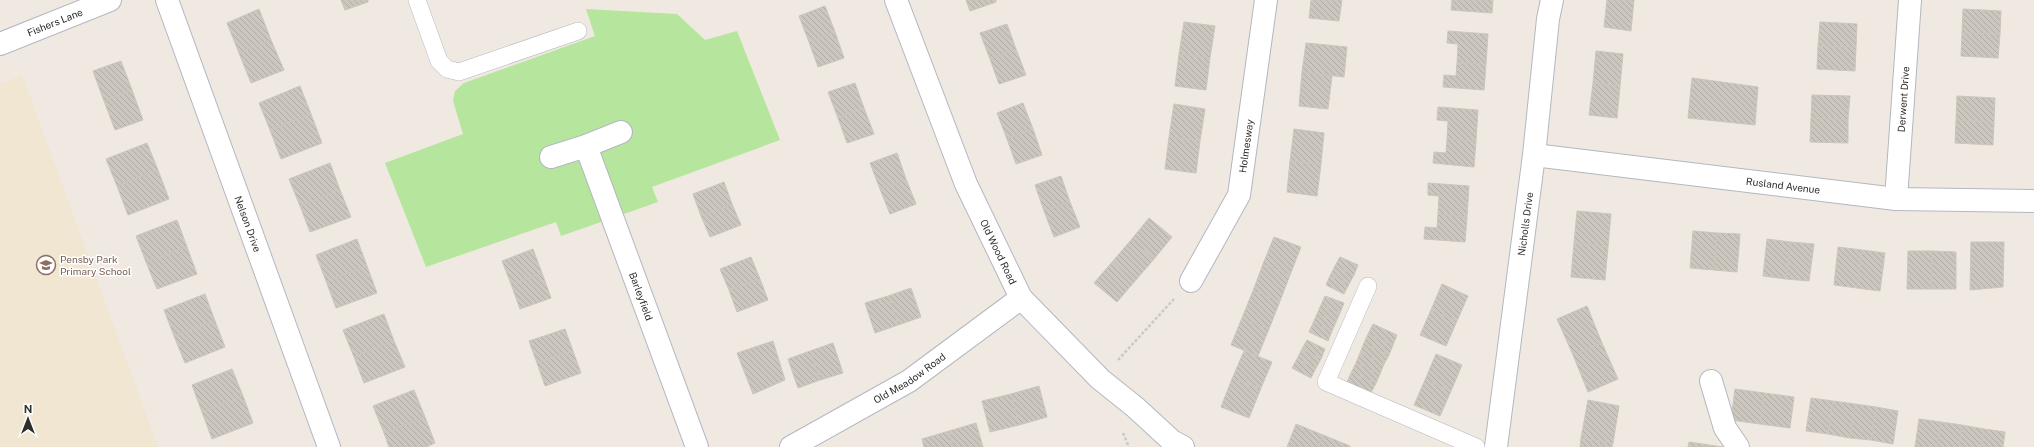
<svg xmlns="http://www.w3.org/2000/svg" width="2034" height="447" font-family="'Public Sans',sans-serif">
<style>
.education{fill:#f0e6d1}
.grass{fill:#b6e59e}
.building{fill:url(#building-back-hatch);stroke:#cbc5ba}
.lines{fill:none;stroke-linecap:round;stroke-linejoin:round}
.service-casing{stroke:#b4b7c1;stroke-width:18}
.minor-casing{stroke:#b4b7c1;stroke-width:24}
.path{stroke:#c9c9c9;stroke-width:2.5;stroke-dasharray:3 2;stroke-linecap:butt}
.service{stroke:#fff;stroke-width:17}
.minor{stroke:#fff;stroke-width:22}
.labels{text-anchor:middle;stroke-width:3;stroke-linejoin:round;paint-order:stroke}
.street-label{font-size:10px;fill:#2e2e2e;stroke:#fff}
.education-label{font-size:10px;fill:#785e54;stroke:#fff;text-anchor:start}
</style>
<defs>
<pattern id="building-back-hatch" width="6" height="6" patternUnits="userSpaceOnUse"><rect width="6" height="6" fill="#cbc7bf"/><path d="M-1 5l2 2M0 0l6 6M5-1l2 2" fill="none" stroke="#afaba4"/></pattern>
</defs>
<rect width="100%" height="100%" fill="#efe9e1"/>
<!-- education -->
<path class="education" d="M22,75L158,447H0V84Z"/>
<!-- grass -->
<path class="grass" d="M586,9L677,14L705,40L737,31L780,140L652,187L658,202L561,236L556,222L426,267L385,163L463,134L453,101L455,91L464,83L595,36Z"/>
<!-- building -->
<path class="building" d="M341,0H368V2L345,10Z
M966,0H996V2L970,11Z
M1311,0H1342L1339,21L1309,18Z
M1452,0H1493L1492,13L1451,10Z
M1607,0H1634L1631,31L1604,27Z
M825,6L835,32L809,42L799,16Z
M259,9L271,40L239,53L227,23Z
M1963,9L2001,11L2000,34L1962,33Z
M1184,22L1215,26L1210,58L1179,54Z
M1820,22L1857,24L1856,47L1818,46Z
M1007,24L1016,49L990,59L980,33Z
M1448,31L1488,34L1486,64L1457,63L1458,44L1447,43Z
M835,32L844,58L818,67L809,42Z
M1962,33L2000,34L1998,58L1961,56Z
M271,40L284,70L251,83L239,53Z
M1306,43L1347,47L1344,77L1302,72Z
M1818,46L1856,47L1855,71L1817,69Z
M1016,49L1026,75L999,84L990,59Z
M1596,51L1623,54L1620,86L1593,83Z
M1179,54L1210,58L1206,90L1175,86Z
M121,61L132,90L104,101L93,71Z
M1457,63L1486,64L1484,90L1443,87L1444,75L1456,76Z
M1302,72L1332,76L1328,109L1299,106Z
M1692,78L1758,87L1755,125L1688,118Z
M855,83L864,108L838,118L828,92Z
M1593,83L1620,86L1617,118L1589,115Z
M300,86L311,114L270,130L259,103Z
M132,90L143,120L115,130L104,101Z
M1812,95L1850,96L1848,120L1811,118Z
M1957,96L1995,98L1994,122L1956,120Z
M1023,103L1033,129L1007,139L997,113Z
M1174,104L1205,109L1200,141L1169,137Z
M1438,107L1478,110L1476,141L1447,139L1448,121L1437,120Z
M864,108L874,134L847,143L838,118Z
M311,114L322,143L281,159L270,130Z
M1811,118L1848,120V143L1810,142Z
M1956,120L1994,122L1993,145L1955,143Z
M1033,129L1042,155L1016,164L1007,139Z
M1294,129L1324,133L1321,164L1290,161Z
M1169,137L1200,141L1196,173L1165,169Z
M1447,139L1476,141L1474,167L1433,163L1434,152L1446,153Z
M147,143L158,170L117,186L106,159Z
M897,153L906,179L880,189L870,163Z
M1290,161L1321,164L1317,196L1287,192Z
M330,163L340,190L300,206L289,179Z
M158,170L169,199L128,215L117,186Z
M1061,176L1070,202L1044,211L1035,185Z
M906,179L916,204L890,214L880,189Z
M724,182L732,204L701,216L693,194Z
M1428,183L1469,186L1467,217L1438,214L1439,196L1428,195Z
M340,190L351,217L310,232L300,206Z
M1070,202L1080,227L1054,237L1044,211Z
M732,204L741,225L710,237L701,216Z
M1577,211L1611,214L1608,247L1574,243Z
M1438,214L1467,217L1465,242L1424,239L1425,227L1437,228Z
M1149,218L1172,237L1154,259L1131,240Z
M177,220L187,247L146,262L136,236Z
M1693,231L1717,233L1714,270L1690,268Z
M1717,233L1740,234L1737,272L1714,270Z
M1274,237L1301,247L1290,275L1263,264Z
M357,239L367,266L326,281L316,255Z
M1767,239L1791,242L1786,279L1763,276Z
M1131,240L1154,259L1135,281L1113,261Z
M1791,242L1814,244L1809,281L1786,279Z
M1971,242H2004L2003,287L1970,290Z
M1574,243L1608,247L1605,280L1571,277Z
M187,247L197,274L157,289L146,262Z
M1838,247L1862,250L1857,288L1834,285Z
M533,249L542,273L511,284L502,261Z
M1862,250L1885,253L1880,291L1857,288Z
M1908,251H1932L1931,289H1907Z
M1932,251L1956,252V289H1931Z
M751,257L760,279L729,290L720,269Z
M1340,257L1358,265L1354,275L1335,266Z
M1113,261L1135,281L1117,302L1094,283Z
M1263,264L1290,275L1280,301L1253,291Z
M367,266L377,293L336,308L326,281Z
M1335,266L1354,275L1349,284L1330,276Z
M542,273L551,298L520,309L511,284Z
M1330,276L1349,284L1344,294L1326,285Z
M760,279L768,300L737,312L729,290Z
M1442,284L1468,296L1457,321L1431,310Z
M911,288L921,317L898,325L888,296Z
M1253,291L1280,301L1269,329L1242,318Z
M205,294L215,321L174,336L164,310Z
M888,296L898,325L875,333L865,303Z
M1325,296L1344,303L1340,313L1321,305Z
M1321,305L1340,313L1336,322L1317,314Z
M1587,306L1602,343L1573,355L1557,319Z
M1431,310L1457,321L1446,346L1420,335Z
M384,314L394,341L354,357L343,330Z
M1317,314L1336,322L1332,331L1313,323Z
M1242,318L1269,329L1258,356L1231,345Z
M215,321L225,347L185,363L174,336Z
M1313,323L1332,331L1328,341L1309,332Z
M1373,324L1397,335L1393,345L1368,334Z
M565,329L573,351L537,363L529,341Z
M1368,334L1393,345L1389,355L1364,343Z
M1307,340L1325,349L1321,359L1302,349Z
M394,341L405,367L364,383L354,357Z
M773,341L785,380L753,394L737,353Z
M833,343L843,373L820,380L810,351Z
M1364,343L1389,355L1384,364L1360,353Z
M1602,343L1618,379L1588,392L1573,355Z
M1302,349L1321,359L1316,368L1297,359Z
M573,351L581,373L545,386L537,363Z
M810,351L820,380L798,388L788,359Z
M1244,351L1272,362L1261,388L1232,379Z
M1360,353L1384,364L1380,374L1356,363Z
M1436,354L1462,365L1451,391L1425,380Z
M1297,359L1316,368L1311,378L1292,368Z
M1356,363L1380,374L1376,383L1351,373Z
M232,369L243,396L202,412L192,385Z
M1351,373L1376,383L1371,393L1347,382Z
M1232,379L1261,388L1249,418L1221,407Z
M1425,380L1451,391L1440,416L1414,405Z
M1039,386L1047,417L1019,425L1011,394Z
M1735,389L1764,393L1760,424L1731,420Z
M414,390L425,417L384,433L373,406Z
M1764,393L1794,397L1790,428L1760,424Z
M1011,394L1019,425L990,432L982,401Z
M243,396L253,423L212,439L202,412Z
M1811,398L1833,401L1828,434L1806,431Z
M1588,400L1619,406L1613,443L1581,438Z
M1833,401L1855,404L1850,438L1828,434Z
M1855,404L1876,407L1871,440L1850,438Z
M1876,407L1898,411L1893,444L1871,440Z
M425,417L435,443L426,447H389L384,433Z
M1919,419L1941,422L1937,447H1915Z
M1941,422L1962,425L1959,447H1937Z
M976,423L983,447H953L949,431Z
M1296,424L1323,435L1318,447H1287Z
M1962,425L1984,429L1981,447H1959Z
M1984,429L2005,432L2003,447H1981Z
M949,431L953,447H924L922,439Z
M1323,435L1350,446V447H1318Z
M1581,438L1613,443L1612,447H1580Z
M1689,442L1723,447H1688Z"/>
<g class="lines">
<!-- service casing -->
<g class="service-casing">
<path id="service" d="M417,0L439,61L447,69L459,72L578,31
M1368,286L1326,382L1476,447"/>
</g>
<!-- minor casing -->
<g class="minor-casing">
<g id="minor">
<path id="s1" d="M167,0L329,447"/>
<path id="s2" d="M896,0L966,184L1021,298L1100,379L1135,407L1172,441L1183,447"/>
<path id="s3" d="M0,44L110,0"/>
<path id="s4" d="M586,146L697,447"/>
<path id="s5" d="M1534,155L1896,199L2034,201"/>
<path d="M551,157L586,146L621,132"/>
<path id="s6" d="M1896,199L1910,0"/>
<path id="s7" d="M1191,281L1239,195L1266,0"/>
<path d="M1711,381L1725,428L1738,447"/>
<path id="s8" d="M791,447L909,381L1021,298"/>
<path id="s9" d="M1496,447L1534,155L1548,19L1552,0"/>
</g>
</g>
<!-- path -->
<path class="path" d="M1118,360L1174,299
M1123,433L1129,447"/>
<!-- service -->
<use href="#service" class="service"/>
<!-- minor -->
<use href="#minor" class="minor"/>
</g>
<!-- icons -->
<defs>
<g id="school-ring" transform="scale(1)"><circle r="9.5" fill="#fff" stroke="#8d6e63" stroke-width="1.5"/><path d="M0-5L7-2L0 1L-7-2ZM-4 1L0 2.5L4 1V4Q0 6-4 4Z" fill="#8d6e63"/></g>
</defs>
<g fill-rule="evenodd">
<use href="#school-ring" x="46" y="265"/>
</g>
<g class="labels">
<!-- street labels -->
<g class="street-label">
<text dy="4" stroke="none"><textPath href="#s3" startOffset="59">Fishers Lane</textPath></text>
<text dy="4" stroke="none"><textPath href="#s6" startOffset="100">Derwent Drive</textPath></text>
<text dy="4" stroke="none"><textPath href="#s7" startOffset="148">Holmesway</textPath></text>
<text dy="4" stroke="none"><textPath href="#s5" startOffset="251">Rusland Avenue</textPath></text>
<text dy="4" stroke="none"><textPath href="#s1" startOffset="238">Nelson Drive</textPath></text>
<text dy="4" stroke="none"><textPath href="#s9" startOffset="225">Nicholls Drive</textPath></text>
<text dy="4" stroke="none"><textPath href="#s2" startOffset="272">Old Wood Road</textPath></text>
<text dy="4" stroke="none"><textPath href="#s4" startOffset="160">Barleyfield</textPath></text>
<text dy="4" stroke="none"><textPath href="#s8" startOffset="137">Old Meadow Road</textPath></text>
</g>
<!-- education labels -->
<g class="education-label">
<text x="60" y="263">Pensby Park<tspan x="60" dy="12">Primary School</tspan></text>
</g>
</g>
<!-- north arrow -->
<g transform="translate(28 419)" stroke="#ffffff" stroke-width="3" paint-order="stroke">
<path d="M0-3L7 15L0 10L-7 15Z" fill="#2e2e2e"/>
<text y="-6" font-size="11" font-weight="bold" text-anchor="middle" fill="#2e2e2e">N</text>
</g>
</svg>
